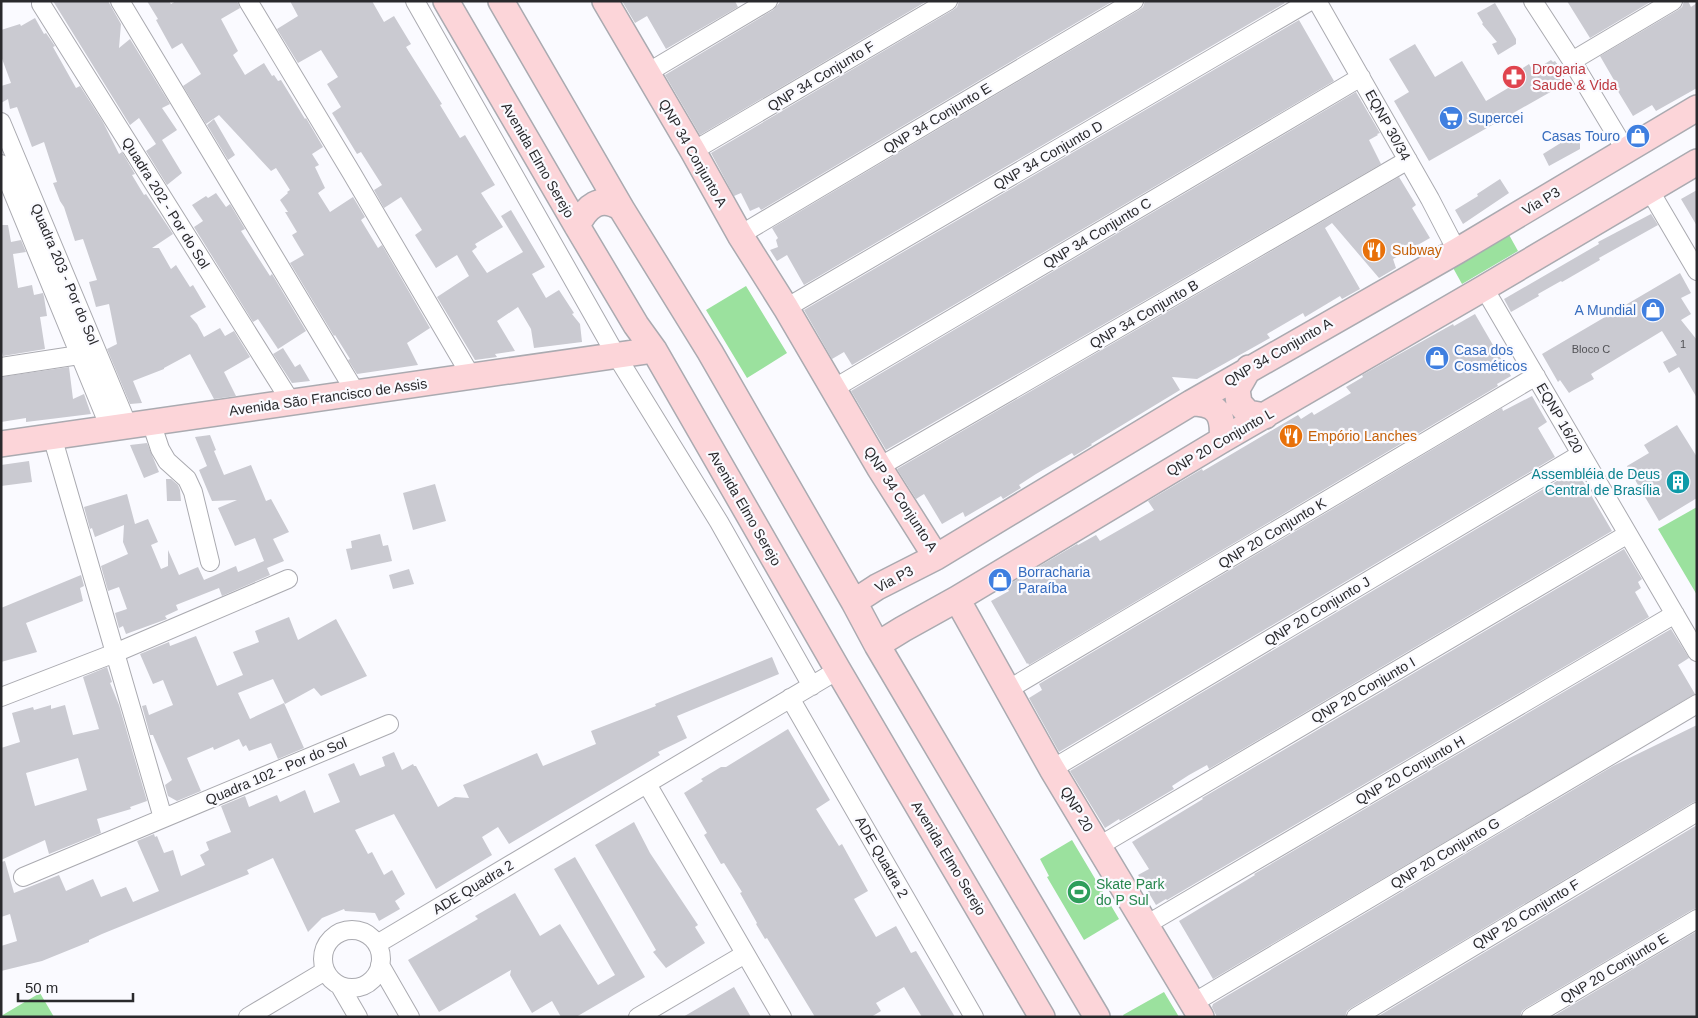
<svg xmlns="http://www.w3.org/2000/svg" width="1698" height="1018" font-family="Helvetica,sans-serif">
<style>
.green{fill:#9be19e}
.building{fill:#cacad1;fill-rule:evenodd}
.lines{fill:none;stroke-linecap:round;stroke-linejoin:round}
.street-casing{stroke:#aaaab0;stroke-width:20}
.secondary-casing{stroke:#aaaab0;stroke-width:28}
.street{stroke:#fff;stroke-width:18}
.secondary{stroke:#fcd5d9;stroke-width:25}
.labels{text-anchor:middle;stroke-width:4.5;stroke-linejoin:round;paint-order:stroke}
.number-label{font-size:11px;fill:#515155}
.health-label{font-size:14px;fill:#be3a42;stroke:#fafaff;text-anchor:start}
.street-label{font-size:14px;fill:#29292c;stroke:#fafaff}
.shop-label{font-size:14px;fill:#366cbe;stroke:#fafaff;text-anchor:start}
.food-label{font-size:14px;fill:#c56008;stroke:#fafaff;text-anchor:start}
.culture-label{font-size:14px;fill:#0d838f;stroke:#fafaff;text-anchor:end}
.leisure-label{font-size:14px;fill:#27864d;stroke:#fafaff;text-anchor:start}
</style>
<rect width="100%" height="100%" fill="#fafaff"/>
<!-- green -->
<path class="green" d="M1508,233L1518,251L1462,284L1452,266Z
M746,286L787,353L747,378L706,310Z
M1697,507V595L1658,529Z
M1072,840L1119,919L1084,940L1047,877L1049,876L1040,859Z
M1164,992L1179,1017H1124L1123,1015Z
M40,993L54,1017H1V1016Z"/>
<!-- building -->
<path class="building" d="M53,1H108L121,24L119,48L130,39L170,104L162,108L177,130L162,140L182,173L167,185L146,151L156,144L139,118L130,125Z
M147,1H169L171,4L176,1H237L240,8L221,19L238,51L233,55L245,75L264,63L272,76L274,75L278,81L281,80L305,119L306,118L323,147L312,154L319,165L315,167L325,188L318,193L330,212L353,197L365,217L361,220L378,248L382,245L430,328L407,343L418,365L357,374L348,360L350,359L335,335L334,336L290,263L304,255L292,235L297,232L285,212H288L280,200L288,193L287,192L290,190L276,168L271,171L219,115L206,124L183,86L201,74L182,43L172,49L156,20L158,19Z
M290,1H372L384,22L394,16L411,44L406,47L442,104L440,105L460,138L465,135L495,185L481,193L503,227L475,244L477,247L472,251L487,273L523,252L501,216L511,210L545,267L532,274L546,298L559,290L574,313L572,314L580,324L582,342L534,348L531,329L518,307L497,321L515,351L495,354L497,357L475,360L437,297L469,276L457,255L436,268L415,235L422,230L401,197L384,208L374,190L382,185L361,152L357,154L332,113L341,107L327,84L338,77L321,50L298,63L277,29L298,16Z
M622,1H735L738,7L666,49L647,16L635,23Z
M781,1H927L700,135L665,75L773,10Z
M959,1H1113L761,210L759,207L750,211L741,193L734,196L711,153L953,10L957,7Z
M1145,1H1283L1285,3L804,285L787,255L777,261L770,250L778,247L776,240L778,238L772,228L1139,10L1143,7Z
M1567,1H1652L1590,38Z
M1684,1H1688L1691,7L1697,3V88L1656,111L1652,105L1633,116L1616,88L1618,87L1600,56L1678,10L1682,7Z
M1495,3L1516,39V44L1498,55L1492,44L1497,42L1482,24L1483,23L1477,13Z
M35,18L44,34L46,33L55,46L53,47L76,88L80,86L103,122L119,154L122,152L135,174L132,175L144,195L146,194L173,234L152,248H159L171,269L176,265L190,287L193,285L206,307L190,316L197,324L204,337L220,328L225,336L234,331L250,357L224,372L236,396L214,399L190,354L164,368V369L133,381L142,403L130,404L107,349L117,344L109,304L96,307L89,282L97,280L83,239L75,241L64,207L60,201L53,183L57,182L44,142L32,147L17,107L10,109L8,99L1,103V86L11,83L1,56V30L20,24L21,26Z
M1299,20L1334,81L852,365L844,352L832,359L804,310Z
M1415,44L1435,77L1462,61L1486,101L1515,84L1510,76L1529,64L1533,71L1551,60L1553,62L1555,61L1564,73L1563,75L1568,82L1429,161L1394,101L1409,92L1389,59Z
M1356,92L1380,133L1377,134L1378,135L1369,140L1381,164L886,450L851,391Z
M214,119L235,155L228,160L207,125Z
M1575,134L1580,144V149L1549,166L1543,154Z
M1399,177L1416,205L1412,208L1430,238L1393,259L1396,268L1379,278L1332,223L1325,228L1360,289L1342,299L1340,296L1305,317L1303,313L1267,334L1270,338L1197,379L1172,377L1180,390L1091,444L1092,445L1074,456L1072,453L1036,474L1019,485L1021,488L1003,499L1001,496L965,517L963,512L942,524L924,494L916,499L897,469Z
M1500,179L1509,193L1463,224L1455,210L1478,196L1477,194Z
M1697,190V226L1681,199Z
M216,193L226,207L230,204L245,229L241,231L270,276L272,274L306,331L278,349L258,319L253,322L194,227L203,221L192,205L206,196L208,198Z
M1651,214L1658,225L1599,258L1600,260L1562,282L1561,281L1538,294L1539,296L1511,312L1504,299L1599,244L1598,242Z
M1,225H8L11,242L21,240L26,252L13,254L18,288L32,285L34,295L43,293L44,297L47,316L40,317L45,349L3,356L1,348Z
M1680,273L1691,293L1681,298L1691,314L1681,320L1697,340V398L1679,367L1669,373L1663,362L1677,355L1662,331L1591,374L1594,379L1572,391L1569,393L1560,380L1558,382L1542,354Z
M1475,314L1511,376L1497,384L1498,386L1029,665L1028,663L1027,664L991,601L1009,591L1006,586L1077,544L1078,545L1096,535L1100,541L1154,510L1148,501L1202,469L1203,471L1298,415L1301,419L1312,412L1314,415L1351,393L1346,387L1363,377L1362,375L1453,324L1454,326Z
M283,348L295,367L300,364L310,381L292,383L273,354Z
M69,367L73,399L84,394L91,414L26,422V418L1,422V377Z
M1532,396L1547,422L1538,428L1555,457L1059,752L1029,698L1042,690L1039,684L1502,408L1503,411Z
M1677,425L1697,457V498L1659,521L1627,466L1649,453L1644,445Z
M210,435L216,450L214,451L224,475L251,465L266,501L271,499L289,532L273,539L284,561L267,568L270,575L222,596L219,588L176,605L178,610L165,616L167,619L126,634L123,626L119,628L115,613L127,609L119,587L108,591L101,566L128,554L123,542L124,525L95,537L92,528L90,529L84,507L127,494L135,524L148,519L158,542L151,545L161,569L168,566V550L179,575L198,567L204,580L236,566L238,572L264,561L255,538L235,546L218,508L237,500L212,501L209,494L199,470L207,466L195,437Z
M147,443L159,472L144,478L130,445Z
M29,461L32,482L1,486V465Z
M1577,471L1612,531L1209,769L1207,765L1189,775L1172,786L1174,789L1120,821L1119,819L1105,828L1070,771L1567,475L1568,477Z
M166,479H171L178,485L180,490L181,501H167Z
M435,484L446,521L413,530L403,493Z
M380,534L383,546L388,545L392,561L351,570L346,549L352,548L351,541Z
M1624,549L1642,579L1638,582L1641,588L1635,592L1649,617L1167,900L1166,899L1156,905L1138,875L1149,869L1132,842L1203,799L1202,798Z
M409,569L414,584L393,589L389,575Z
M81,575L84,586L80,588L83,601L26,623L37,652L1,662V608Z
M289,617L298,640L336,619L367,676L321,696L314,688L285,704L273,679L238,693L250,719L284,703L304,748L278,759L271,743L249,751L246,745L243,747L239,739L214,750L213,747L187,758L201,791L177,801L168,796L165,785L172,780L153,735H150L142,706L146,705L149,715L173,705L163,680L153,684L140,654L169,642L170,646L196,636L217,686L243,675L233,652L259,642L255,631Z
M1671,629L1689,658L1678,665L1695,694L1213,979L1179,921L1255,875L1254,874Z
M772,657L779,674L677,716L687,738L658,752L660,755L509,844L498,827L482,837L492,855L436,889L394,814L355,830L368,854L372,852L384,875L392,870L405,894L395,901L400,909L379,921L375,913L345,911L344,909L322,918L308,932L273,858L247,870L249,874L102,934L89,940V942L42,961L1,971V946L17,941L10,914L1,917V862L5,861L14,893L59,875L66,891L93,879L101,897L126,887L133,902L159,891L137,841L154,834L155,837L157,836L164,853L173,850L181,876L205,865L200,855L209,850L206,842L231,832L221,806L245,796L249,807L277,795L280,802L305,790L314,813L340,802L328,774L354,763L360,776L385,766L382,757L394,752L402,770L413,764L414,766H416L438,807L455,797L469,798L463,785L537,753L543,766L596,744L591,731L656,706L655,704Z
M107,667L112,682L110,683L119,705L147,801L130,807L131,809L97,819L101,833L49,854L45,840L1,860V748L20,742L12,713L33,707L34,710L51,705V709L65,705L73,735L99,729L83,677ZM78,758L87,790L35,806L26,773Z
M1697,725V801L1692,803L1351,1008L1347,1011L1345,1017H1217L1212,1007L1213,1004L1613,766Z
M788,729L830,800L816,809L839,846L842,844L868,891L854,899L876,937L896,926L911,953L916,951L955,1017H922L904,987L876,1003L881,1011L871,1017H815L767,938L765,939L756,924L757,923L740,893L742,892L724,863L721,864L704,835L707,833L684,793L703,781L701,779L721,767H726Z
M634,822L650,853L698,925L695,927L705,943L666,968L653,952L656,950L595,845Z
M1697,825V908L1692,910L1526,1008L1522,1011L1520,1017H1377Z
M575,857L645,977L576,1017H561L552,1001L532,1013L510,975L511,970L439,1012L408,960L478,919L475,916L515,893L540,936L560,924L598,985L615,975L554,869Z
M1697,931V1017H1552Z
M734,987L751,1017H683Z"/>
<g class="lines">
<!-- street casing -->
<g class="street-casing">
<path id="street" d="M120,1L356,393
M248,1L351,172L471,376
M415,1L616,355L719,522L812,686
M1317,1L1430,199L1457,251
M1533,1L1572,61L1626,151
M41,4L291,402
M1572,61L1673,1
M647,73L768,1
M1,122L128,426
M693,151L948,1
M1,164L110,428
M1650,191L1697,271
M740,235L1134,1
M1484,288L1697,652
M786,308L1310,1
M1,367L79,355
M833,389L1361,77
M151,422L160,449L167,461L187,479L193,492L210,562
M52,436L163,818
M879,467L1408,160
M1009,689L1536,376
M1,697L115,653L288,579
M790,698L974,1017
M1052,769L1581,454
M647,784L782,1017
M1099,846L1628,534
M23,877L389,724
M1146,925L1675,614
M323 959a29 29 0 1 1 58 0a29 29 0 1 1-58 0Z
M377,944L838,670
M380,965L410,1017
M340,986L358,1017
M1193,1003L1697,704
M248,1017L325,971
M638,1017L745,954
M1356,1017L1697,812
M1531,1017L1697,919"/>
</g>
<!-- secondary casing -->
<g class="secondary-casing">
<path id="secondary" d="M446,1L577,226L636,325L654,350L838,670L1042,1017
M501,1L621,208L710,352L854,602L877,645L1097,1017
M605,1L693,151L740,235L786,308L879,467L936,557
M577,226C586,207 600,194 621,208
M1249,368L1237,389L1239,403L1248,413L1265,416
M1191,403C1218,403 1224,415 1222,440
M1,444L654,350
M957,599L1052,769L1201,1017
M854,602L877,587L936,557L1191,403L1457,251L1697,108
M877,645L903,629L957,599L1222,440L1484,288L1697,162"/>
</g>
<!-- street -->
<use href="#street" class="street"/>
<!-- secondary -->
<use href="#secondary" class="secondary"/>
</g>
<!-- icons -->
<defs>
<g id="pharmacy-disc" transform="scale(1.25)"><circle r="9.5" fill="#e0444e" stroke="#fafaff"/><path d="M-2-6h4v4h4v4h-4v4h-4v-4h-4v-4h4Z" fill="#fff"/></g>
<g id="supermarket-disc" transform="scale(1.25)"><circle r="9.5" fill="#3f7fe0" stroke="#fafaff"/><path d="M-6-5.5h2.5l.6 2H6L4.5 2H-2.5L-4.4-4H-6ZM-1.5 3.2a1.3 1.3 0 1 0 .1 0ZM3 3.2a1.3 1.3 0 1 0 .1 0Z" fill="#fff"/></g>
<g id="shop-disc" transform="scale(1.25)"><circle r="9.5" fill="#3f7fe0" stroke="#fafaff"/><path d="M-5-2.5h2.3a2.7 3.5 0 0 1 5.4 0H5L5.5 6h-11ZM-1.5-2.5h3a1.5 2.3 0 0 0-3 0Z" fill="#fff"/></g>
<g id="restaurant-disc" transform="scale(1.25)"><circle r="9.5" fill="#e8710a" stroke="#fafaff"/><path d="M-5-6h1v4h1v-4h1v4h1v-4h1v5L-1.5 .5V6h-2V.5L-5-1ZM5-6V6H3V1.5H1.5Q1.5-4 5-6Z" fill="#fff"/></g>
<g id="building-disc" transform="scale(1.25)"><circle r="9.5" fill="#0f9aa8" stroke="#fafaff"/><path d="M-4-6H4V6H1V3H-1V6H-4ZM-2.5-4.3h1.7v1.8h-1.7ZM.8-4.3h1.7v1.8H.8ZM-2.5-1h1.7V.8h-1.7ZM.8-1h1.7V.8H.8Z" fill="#fff"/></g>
<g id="stadium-disc" transform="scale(1.25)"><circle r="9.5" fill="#2e9e5b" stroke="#fafaff"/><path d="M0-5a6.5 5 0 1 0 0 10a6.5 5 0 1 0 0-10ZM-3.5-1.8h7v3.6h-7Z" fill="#fff"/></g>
</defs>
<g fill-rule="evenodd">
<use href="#pharmacy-disc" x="1514" y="77"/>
<use href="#supermarket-disc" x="1451" y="118"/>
<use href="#shop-disc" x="1638" y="136"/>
<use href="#restaurant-disc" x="1374" y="250"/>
<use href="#shop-disc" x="1653" y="310"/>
<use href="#shop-disc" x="1437" y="358"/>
<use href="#restaurant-disc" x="1291" y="436"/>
<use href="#building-disc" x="1678" y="482"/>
<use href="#shop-disc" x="1000" y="580"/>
<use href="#stadium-disc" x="1079" y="892"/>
</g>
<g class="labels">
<!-- number labels -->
<g class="number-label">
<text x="1683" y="348">1</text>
<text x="1591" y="353">Bloco C</text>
</g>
<!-- health labels -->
<g class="health-label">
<text x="1532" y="74">Drogaria<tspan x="1532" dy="16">Saude &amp; Vida</tspan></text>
</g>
<!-- street labels -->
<g class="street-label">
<text transform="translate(821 76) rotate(-31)" y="5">QNP 34 Conjunto F</text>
<text transform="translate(937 118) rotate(-31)" y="5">QNP 34 Conjunto E</text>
<text transform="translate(1388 125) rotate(61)" y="5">EQNP 30/34</text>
<text transform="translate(693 153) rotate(60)" y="5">QNP 34 Conjunto A</text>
<text transform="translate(1048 155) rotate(-30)" y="5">QNP 34 Conjunto D</text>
<text transform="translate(538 160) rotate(60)" y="5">Avenida Elmo Serejo</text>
<text transform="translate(1541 201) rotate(-31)" y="5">Via P3</text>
<text transform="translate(166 203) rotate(58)" y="5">Quadra 202 - Por do Sol</text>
<text transform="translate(1097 233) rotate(-31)" y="5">QNP 34 Conjunto C</text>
<text transform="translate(65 274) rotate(67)" y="5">Quadra 203 - Por do Sol</text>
<text transform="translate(1144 314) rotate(-30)" y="5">QNP 34 Conjunto B</text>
<text transform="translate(1278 352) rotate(-30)" y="5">QNP 34 Conjunto A</text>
<text transform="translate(328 397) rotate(-8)" y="5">Avenida São Francisco de Assis</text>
<text transform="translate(1560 418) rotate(60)" y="5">EQNP 16/20</text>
<text transform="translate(1220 442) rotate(-30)" y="5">QNP 20 Conjunto L</text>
<text transform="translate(901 499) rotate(57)" y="5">QNP 34 Conjunto A</text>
<text transform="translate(745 508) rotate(60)" y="5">Avenida Elmo Serejo</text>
<text transform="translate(1272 533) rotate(-31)" y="5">QNP 20 Conjunto K</text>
<text transform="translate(894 579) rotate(-28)" y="5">Via P3</text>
<text transform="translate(1317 611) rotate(-31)" y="5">QNP 20 Conjunto J</text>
<text transform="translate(1363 690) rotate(-30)" y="5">QNP 20 Conjunto I</text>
<text transform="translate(1410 770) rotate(-30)" y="5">QNP 20 Conjunto H</text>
<text transform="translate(276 771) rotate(-23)" y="5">Quadra 102 - Por do Sol</text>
<text transform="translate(1077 809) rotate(59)" y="5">QNP 20</text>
<text transform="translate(1445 853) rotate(-31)" y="5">QNP 20 Conjunto G</text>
<text transform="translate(882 857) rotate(60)" y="5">ADE Quadra 2</text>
<text transform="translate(949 858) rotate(59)" y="5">Avenida Elmo Serejo</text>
<text transform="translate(473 887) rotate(-31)" y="5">ADE Quadra 2</text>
<text transform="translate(1526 914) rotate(-31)" y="5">QNP 20 Conjunto F</text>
<text transform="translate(1614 968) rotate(-31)" y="5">QNP 20 Conjunto E</text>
</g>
<!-- shop labels -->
<g class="shop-label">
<text x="1468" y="123">Supercei</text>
<text x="1620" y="141" text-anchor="end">Casas Touro</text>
<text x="1636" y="315" text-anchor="end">A Mundial</text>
<text x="1454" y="355">Casa dos<tspan x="1454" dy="16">Cosméticos</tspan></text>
<text x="1018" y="577">Borracharia<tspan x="1018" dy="16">Paraíba</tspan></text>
</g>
<!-- food labels -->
<g class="food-label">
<text x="1392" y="255">Subway</text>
<text x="1308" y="441">Empório Lanches</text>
</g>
<!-- culture labels -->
<g class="culture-label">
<text x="1660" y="479">Assembléia de Deus<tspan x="1660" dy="16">Central de Brasília</tspan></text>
</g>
<!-- leisure labels -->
<g class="leisure-label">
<text x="1096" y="889">Skate Park<tspan x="1096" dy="16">do P Sul</tspan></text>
</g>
</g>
<!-- border -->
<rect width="1698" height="1018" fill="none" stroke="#29292c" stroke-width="5"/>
<!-- scale -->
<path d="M18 993v8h115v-8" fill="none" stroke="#29292c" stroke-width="2.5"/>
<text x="25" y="993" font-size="15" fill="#29292c" stroke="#fafaff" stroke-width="4" paint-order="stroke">50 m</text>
</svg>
